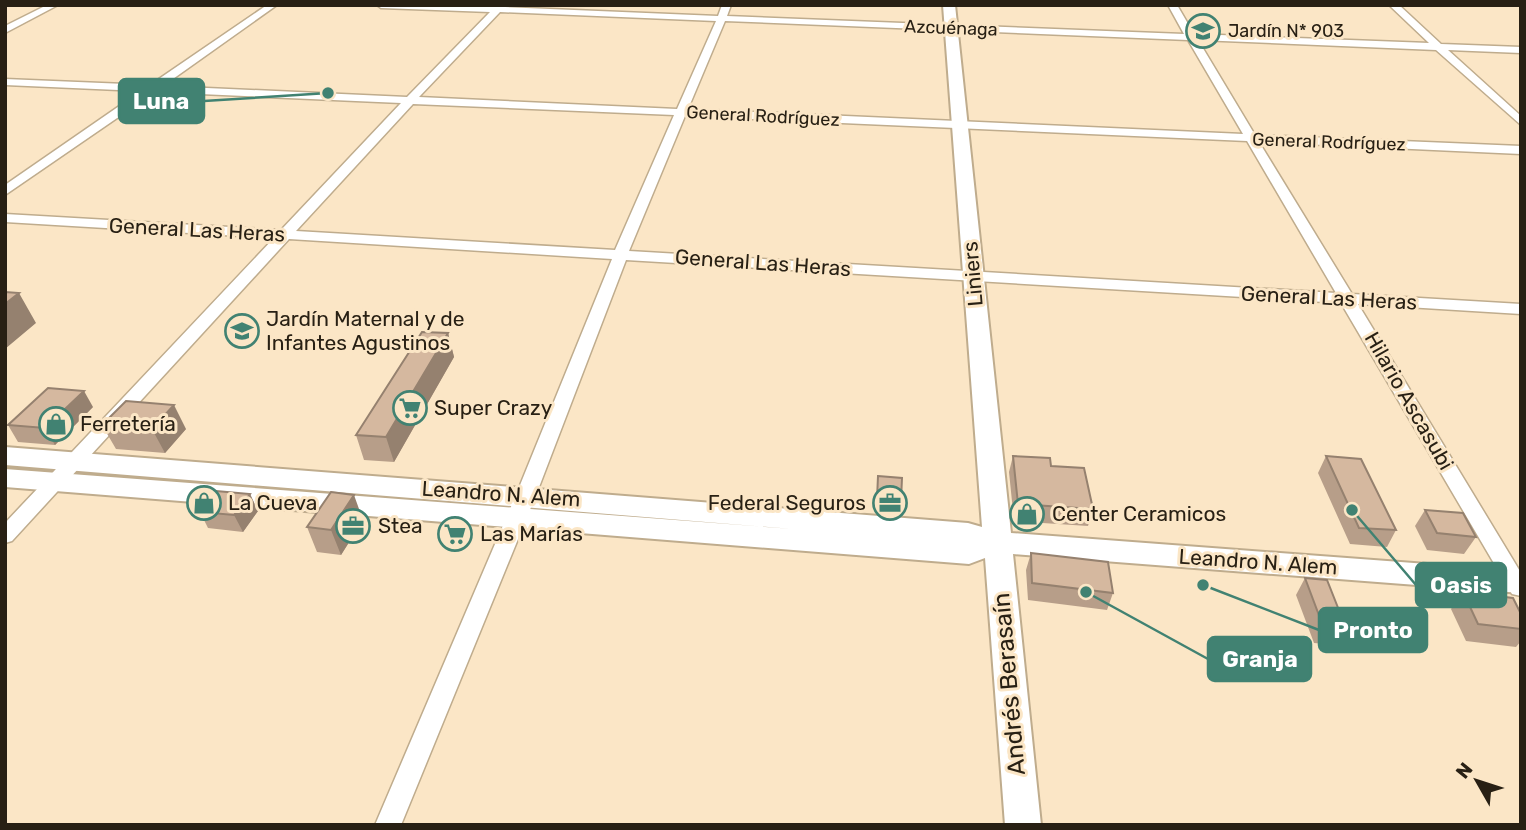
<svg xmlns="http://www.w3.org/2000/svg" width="1526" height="830" font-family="Rubik,sans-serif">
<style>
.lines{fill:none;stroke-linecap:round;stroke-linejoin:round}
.street-casing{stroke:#bfac8d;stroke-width:3}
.secondary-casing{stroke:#bfac8d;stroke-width:4}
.street{fill:#fff;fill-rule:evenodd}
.secondary{fill:#fff;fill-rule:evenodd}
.wall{fill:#b79e89}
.shaded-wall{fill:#95816f}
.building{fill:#d5b89f;stroke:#95816f;stroke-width:2}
.labels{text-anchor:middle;stroke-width:6;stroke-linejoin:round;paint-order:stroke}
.far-street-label{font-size:18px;fill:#282014;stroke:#fbe6c6}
.far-poi-label{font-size:18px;fill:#282014;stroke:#fbe6c6;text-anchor:start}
.street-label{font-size:21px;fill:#282014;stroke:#fbe6c6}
.poi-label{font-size:21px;fill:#282014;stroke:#fbe6c6;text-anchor:start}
.near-street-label{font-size:24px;fill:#282014;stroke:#fbe6c6}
.leader{fill:none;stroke:#418272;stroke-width:2.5}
.callout-dot{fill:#418272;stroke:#fbe6c6;stroke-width:2.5}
.callout{fill:#418272;stroke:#418272;stroke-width:2.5}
.callout-label{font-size:23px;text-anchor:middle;font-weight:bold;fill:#fff}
</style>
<rect width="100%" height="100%" fill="#fbe6c6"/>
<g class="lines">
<!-- street casing -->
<g class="street-casing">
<path id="street" d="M47,5H58L5,33V26Z
M267,5H277L163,86L407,97L490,12L381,8L377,5H506L505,7L718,16L722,5H731L727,16L1184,34L1168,5H1177L1194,34L1429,43L1389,5H1399L1441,44L1521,47V53L1448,50L1521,116V125L1436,50L1198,40L1255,135L1521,146V154L1259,142L1352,294L1521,304V314L1358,304L1521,573V596L1512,594L1341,303L626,260L536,495L401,825H375L516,495L612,259L289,239L12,541L5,543V523L274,238L5,222V214L281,230L401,103L155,92L5,195V185L141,91L5,85V79L150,85ZM500,12L716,21L677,109L419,97ZM725,21L1188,40L1243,134L688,109ZM413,104L674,115L615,250L296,231ZM685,116L1247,141L1336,293L629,251Z"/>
</g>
<!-- secondary casing -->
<g class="secondary-casing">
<path id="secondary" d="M943,5H955L1011,533L1521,571V593L1013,554L1041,825H1005L985,558L969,564L5,487V469L793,529L5,465V447L968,523L982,527Z"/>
</g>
<!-- street -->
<use href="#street" class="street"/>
<!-- secondary -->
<use href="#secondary" class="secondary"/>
</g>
<!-- wall -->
<path class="wall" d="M448,333L454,357L394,462L364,460L356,435Z
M93,407L55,445L18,442L8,425Z
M102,425L186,429L165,453L116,449Z
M1013,456L1051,466L1093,509L1088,526L1014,521L1009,472Z
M1326,456L1396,530L1387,547L1350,544L1318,473Z
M878,476L901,501L900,509L876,507Z
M250,494L258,511L243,532L208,528L200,512Z
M1425,510L1476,537L1464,554L1427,550L1415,526Z
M363,520L341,555L317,552L307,527Z
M1031,553L1113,593L1107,610L1028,600L1026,570Z
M1305,578L1346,628L1336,645L1314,643L1296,595Z
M1463,592L1521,614V641L1516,647L1466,641L1451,609Z"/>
<!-- shaded-wall -->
<path class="shaded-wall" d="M19,293L36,323L5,349V304Z
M448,333L454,357L394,462L386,437Z
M84,391L93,407L55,445L45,428Z
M174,405L186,429L165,453L152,429Z
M250,494L258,511L243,532L234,515Z
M354,495L363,520L341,555L331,530Z"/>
<!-- building -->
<path class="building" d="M5,292L19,293L5,304Z
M422,332L448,333L386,437L356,435Z
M48,388L84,391L45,428L8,425Z
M126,401L174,405L152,429L102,425Z
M1013,456L1050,458L1051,466L1084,468L1093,509L1018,504Z
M1326,456L1361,459L1396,530L1359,528Z
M878,476L902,478L901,501L877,499Z
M216,491L250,494L234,515L200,512Z
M331,492L354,495L331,530L307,527Z
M1425,510L1463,513L1476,537L1437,533Z
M1031,553L1108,562L1113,593L1032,583Z
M1305,578L1327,580L1346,628L1323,626Z
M1463,592L1513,598L1521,614V629L1478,624Z"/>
<!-- icons -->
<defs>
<g id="school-ring" transform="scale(1.75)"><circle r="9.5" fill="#fbe6c6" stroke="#418272" stroke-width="1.5"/><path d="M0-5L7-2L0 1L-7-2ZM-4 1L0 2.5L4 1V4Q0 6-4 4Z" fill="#418272"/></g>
<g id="supermarket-ring" transform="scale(1.75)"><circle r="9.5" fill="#fbe6c6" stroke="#418272" stroke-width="1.5"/><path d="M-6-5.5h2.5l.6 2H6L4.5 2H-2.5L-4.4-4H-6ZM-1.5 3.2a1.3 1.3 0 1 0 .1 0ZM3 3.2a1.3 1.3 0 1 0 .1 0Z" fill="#418272"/></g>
<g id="shop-ring" transform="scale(1.75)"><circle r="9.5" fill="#fbe6c6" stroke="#418272" stroke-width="1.5"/><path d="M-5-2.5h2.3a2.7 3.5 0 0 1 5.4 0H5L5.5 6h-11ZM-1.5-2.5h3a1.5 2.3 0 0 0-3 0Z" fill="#418272"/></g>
<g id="office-ring" transform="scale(1.75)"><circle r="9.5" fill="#fbe6c6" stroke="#418272" stroke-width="1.5"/><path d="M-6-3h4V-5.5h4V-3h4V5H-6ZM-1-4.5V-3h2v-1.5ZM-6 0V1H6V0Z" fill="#418272"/></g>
</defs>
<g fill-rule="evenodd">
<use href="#school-ring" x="1203" y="31"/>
<use href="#school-ring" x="242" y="331"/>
<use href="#supermarket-ring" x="410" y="408"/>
<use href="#shop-ring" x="56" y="424"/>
<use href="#shop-ring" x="204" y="503"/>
<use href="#office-ring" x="890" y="503"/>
<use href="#shop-ring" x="1027" y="514"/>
<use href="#office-ring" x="353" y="526"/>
<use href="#supermarket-ring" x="455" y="534"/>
</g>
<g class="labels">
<!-- far-street labels -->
<g class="far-street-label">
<text transform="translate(951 28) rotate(2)" y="6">Azcuénaga</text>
<text transform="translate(763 116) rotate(3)" y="6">General Rodríguez</text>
<text transform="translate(1329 142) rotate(2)" y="6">General Rodríguez</text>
</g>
<!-- far-poi labels -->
<g class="far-poi-label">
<text x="1228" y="37">Jardín N* 903</text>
</g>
<!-- street labels -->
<g class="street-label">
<text transform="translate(197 230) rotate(3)" y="7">General Las Heras</text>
<text transform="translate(763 263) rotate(4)" y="7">General Las Heras</text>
<text transform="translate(973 274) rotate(-95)" y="7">Liniers</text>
<text transform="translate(1329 298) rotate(3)" y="7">General Las Heras</text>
<text transform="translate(1409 401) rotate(60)" y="7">Hilario Ascasubi</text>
<text transform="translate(501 494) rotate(4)" y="7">Leandro N. Alem</text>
<text transform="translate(1258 562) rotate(4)" y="7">Leandro N. Alem</text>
</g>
<!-- poi labels -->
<g class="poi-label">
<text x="266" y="326">Jardín Maternal y de<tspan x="266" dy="24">Infantes Agustinos</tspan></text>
<text x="434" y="415">Super Crazy</text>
<text x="80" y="431">Ferretería</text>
<text x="228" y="510">La Cueva</text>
<text x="866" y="510" text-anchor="end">Federal Seguros</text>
<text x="1052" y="521">Center Ceramicos</text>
<text x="378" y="533">Stea</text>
<text x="480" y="541">Las Marías</text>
</g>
<!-- near-street labels -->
<g class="near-street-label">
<text transform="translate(1009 684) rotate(-95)" y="8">Andrés Berasaín</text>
</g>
</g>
<!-- callouts -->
<path class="leader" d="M328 93L204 101M1352 510L1416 585M1203 585L1319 630M1086 592L1208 659"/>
<g class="callout-dot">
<circle cx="328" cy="93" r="7"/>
<circle cx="1352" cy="510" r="7"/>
<circle cx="1203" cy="585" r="7"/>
<circle cx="1086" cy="592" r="7"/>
</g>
<g class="callout">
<rect x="119" y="79" width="85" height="44" rx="7"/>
<rect x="1416" y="563" width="90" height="44" rx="7"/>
<rect x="1319" y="608" width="108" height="44" rx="7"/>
<rect x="1208" y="637" width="103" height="44" rx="7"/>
</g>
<g class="callout-label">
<text x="161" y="109">Luna</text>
<text x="1461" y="593">Oasis</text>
<text x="1373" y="638">Pronto</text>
<text x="1260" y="667">Granja</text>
</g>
<!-- border -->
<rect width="1526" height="830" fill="none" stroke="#282014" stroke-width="14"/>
<!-- north arrow -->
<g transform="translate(1477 781) rotate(309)" stroke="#fbe6c6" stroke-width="5" paint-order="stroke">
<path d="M0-5L12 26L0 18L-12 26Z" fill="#282014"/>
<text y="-10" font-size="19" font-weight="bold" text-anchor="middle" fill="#282014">N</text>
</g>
</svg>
